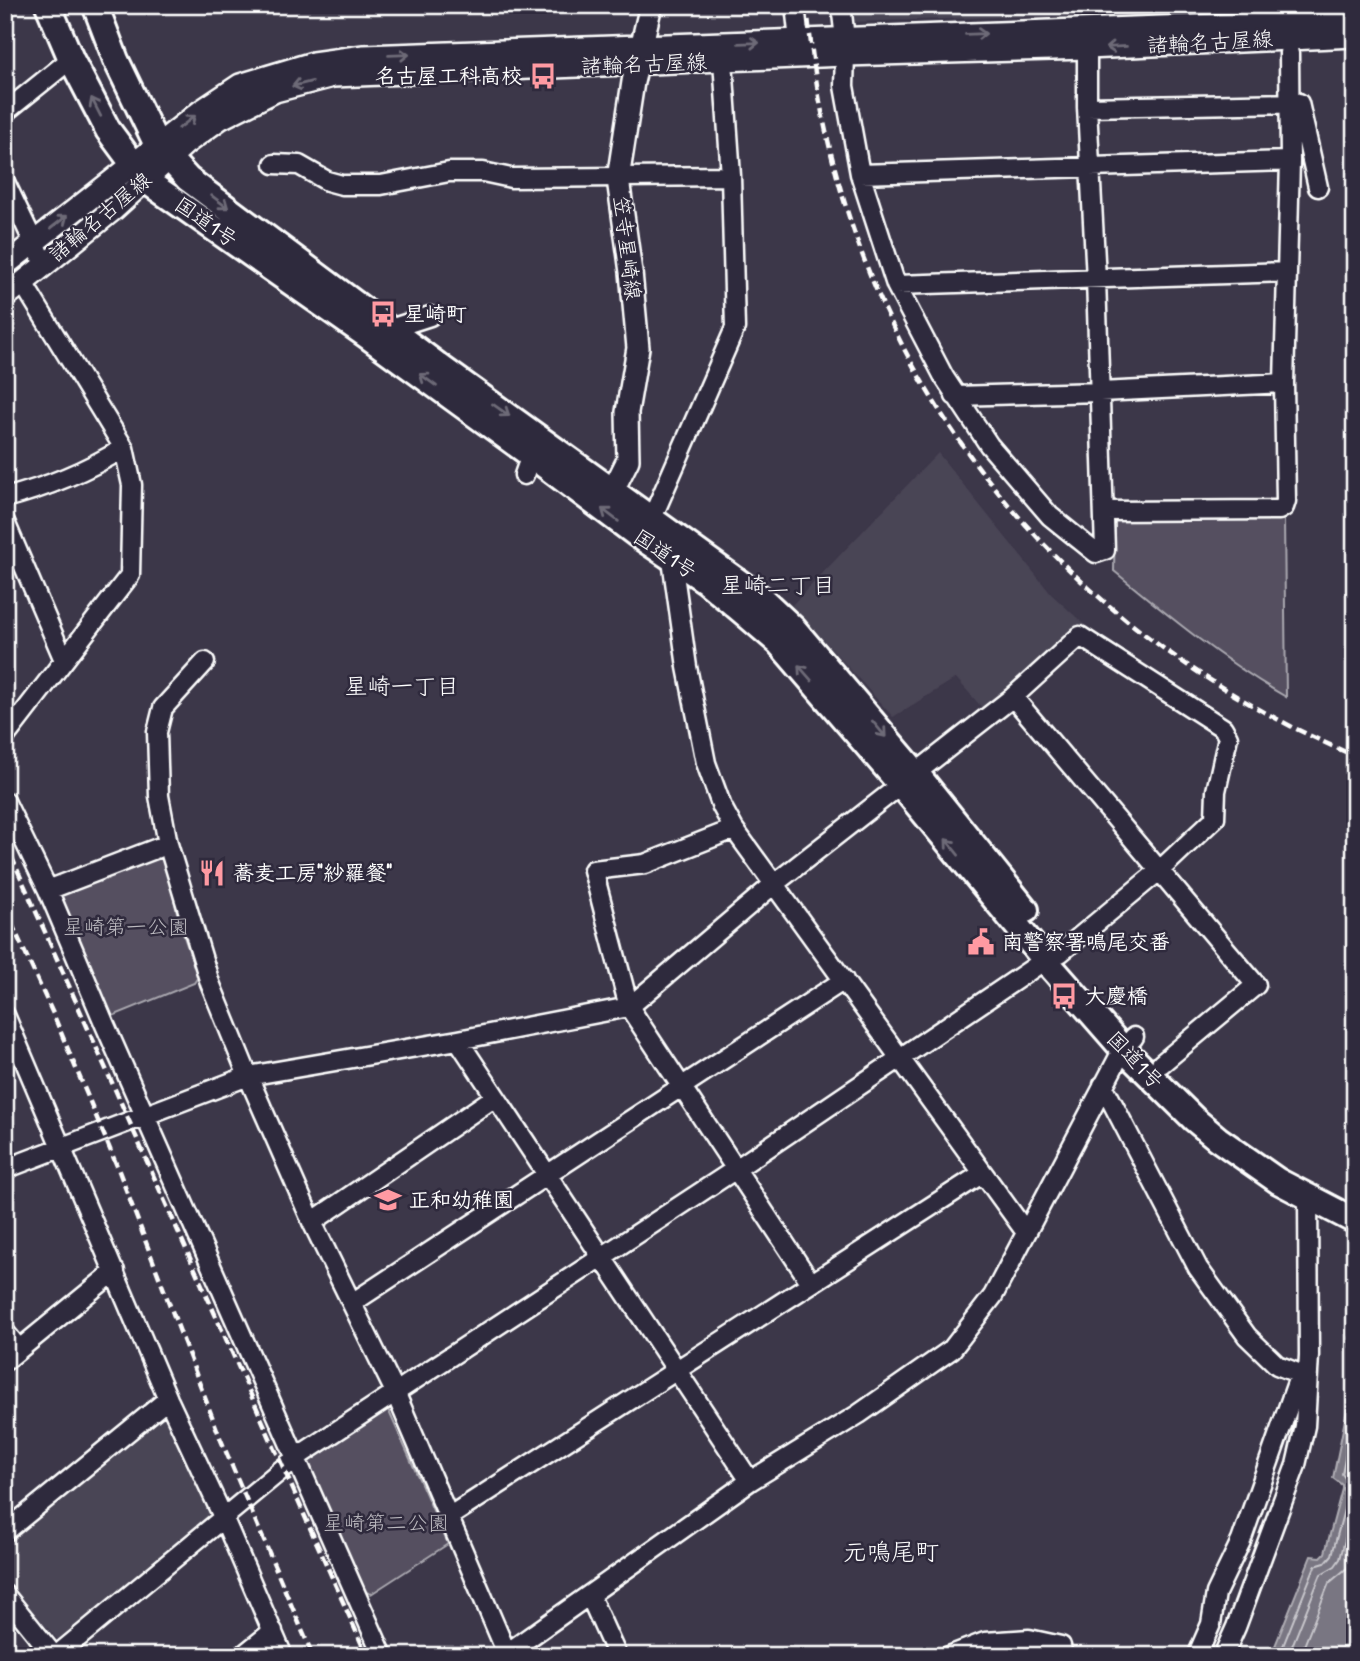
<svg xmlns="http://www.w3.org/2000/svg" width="1360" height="1661" font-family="'Patrick Hand','Klee One',sans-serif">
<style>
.built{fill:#494455}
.green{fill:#555060;stroke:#aaa8b0;stroke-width:2}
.water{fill:#797682;stroke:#afadb4;stroke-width:2}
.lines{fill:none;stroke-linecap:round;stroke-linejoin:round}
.shore{stroke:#c9c8cd;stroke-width:2}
.minor-casing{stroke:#fff;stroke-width:23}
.major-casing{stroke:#fff;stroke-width:26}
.highway-casing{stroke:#fff;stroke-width:30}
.minor{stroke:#2f2a3d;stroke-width:18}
.major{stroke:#2f2a3d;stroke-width:21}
.highway{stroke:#2f2a3d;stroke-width:24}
.rail{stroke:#fff;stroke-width:4.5;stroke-dasharray:10 5;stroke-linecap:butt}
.oneway{stroke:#6d6a77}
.labels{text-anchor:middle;stroke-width:5;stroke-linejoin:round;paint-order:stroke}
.street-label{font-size:21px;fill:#fff;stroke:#2f2a3d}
.poi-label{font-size:21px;font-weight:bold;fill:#fff;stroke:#2f2a3d;text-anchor:start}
.park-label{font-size:21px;fill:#bbb9bf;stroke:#2f2a3d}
.neighbourhood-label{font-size:23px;fill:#fff;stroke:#2f2a3d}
.quarter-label{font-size:24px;fill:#fff;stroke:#2f2a3d}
</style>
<rect width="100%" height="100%" fill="#3c3749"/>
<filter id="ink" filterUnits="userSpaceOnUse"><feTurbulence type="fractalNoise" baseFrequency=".0143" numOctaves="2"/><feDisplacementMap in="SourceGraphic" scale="14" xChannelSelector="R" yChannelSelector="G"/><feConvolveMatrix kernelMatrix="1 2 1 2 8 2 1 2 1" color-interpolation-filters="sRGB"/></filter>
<g filter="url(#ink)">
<!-- built -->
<path class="built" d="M848,5H1279V8L850,22Z
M938,453L1051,594L1085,625L985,711L956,678L893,717L792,605Z
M161,1416L168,1418L209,1511L208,1518L58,1640L5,1580V1540Z"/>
<!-- green -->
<path class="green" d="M1284,519L1286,697C1222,660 1171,618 1114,571L1115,520Z
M156,855L164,857L180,925L198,977L194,983L113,1016L104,1011L55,896Z
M387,1407L448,1544L371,1594L361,1590L308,1468L310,1460Z"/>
<!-- water -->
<path class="water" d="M1355,1102V1656H1271L1311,1556L1321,1557L1325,1553L1342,1489V1485L1333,1478L1351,1390L1353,1348L1350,1347Z"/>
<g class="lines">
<!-- shore -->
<path class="shore" d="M1279,1656L1315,1566L1325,1563L1332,1555L1349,1491L1348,1482L1342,1474L1355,1408
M1288,1656L1321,1574L1335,1566L1340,1559L1355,1502
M1300,1656L1329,1583L1347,1568L1355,1545"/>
<!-- minor casing -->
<g class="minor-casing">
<path id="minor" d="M795,5L799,41
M841,5L845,39
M1289,9V5
M845,55L844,86L860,174L896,285L944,377L989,445L1050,516L1096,553L1105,550L1096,279L1087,107V36
M723,61L731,176L735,328L652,518L672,560L687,667L706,763L722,807L734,829L1025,1231
M1087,107L1299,103L1318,187
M5,112L71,59
M274,164L299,165L327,181L342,185H381L449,172H483L511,178L731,176
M860,174L1290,161
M5,182L44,264
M896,285L1287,272
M390,329L430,316
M955,396L1100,392L1284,383
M524,475L531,455
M5,498C48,487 86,471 124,448
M1104,511L1279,510L1284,507L1286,501L1284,383L1290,161L1289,53
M5,522L64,660
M205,662L163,708L157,732L159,796L168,844L210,983L248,1076L312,1222L396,1394L508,1656
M1013,697L1256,985L1161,1064
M5,737L130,575L132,485L124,448L23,283
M5,801L48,890L105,1025L383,1656
M734,829L645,864L593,870L629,1007L811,1283
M48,890L168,844
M5,1015L168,1399L224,1519L283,1656
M458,1040L750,1481
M1103,1085L1198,1268L1247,1336L1277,1365L1300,1374L1308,1373
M5,1169L248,1076L458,1040L629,1007L774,884L1013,697L1080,636L1223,728L1228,737L1216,791L1215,818L1160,870L1060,953
M312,1222L495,1097
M352,1303L844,980
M5,1332L19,1349
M5,1361L115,1271
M447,1518L983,1173
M5,1532L168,1399
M5,1595L54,1656
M590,1596L617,1656
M56,1656L297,1457L736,1169L1045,960
M242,1656L273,1631
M503,1656L750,1481L859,1414L952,1349L993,1296L1123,1049L1134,1037
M949,1656L985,1642L1029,1639L1061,1646L1063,1656
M1197,1656L1211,1624L1216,1593L1241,1541L1300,1374
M1223,1656L1236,1627L1296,1465L1305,1426L1309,1355L1308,1196"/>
</g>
<!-- major casing -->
<g class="major-casing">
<path id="major" d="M5,265L201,111L240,85L313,63L364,56L1355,20
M5,297L114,209L185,144L221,118L275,91L333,76L845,55L1087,48L1355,36
M613,490L628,460L627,412L638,348L631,272L618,179L633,82L651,5"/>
</g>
<!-- highway casing -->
<g class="highway-casing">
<path id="highway" d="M48,5L71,59L108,130L145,180L366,335L531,455L636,534L706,581L743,612L779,643L901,785L1045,960L1123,1049L1194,1119L1218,1139L1278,1181L1355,1221
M95,5L116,60L157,145L188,179L443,369L761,598L794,629L916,773L1026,910"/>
</g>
<!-- minor -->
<use href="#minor" class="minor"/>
<!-- major -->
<use href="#major" class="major"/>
<!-- highway -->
<use href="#highway" class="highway"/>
<!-- rail -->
<path class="rail" d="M807,5C836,350 1037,621 1355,756
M5,842L367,1656
M5,909L54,1016L117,1166L221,1440L313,1656"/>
</g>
<!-- one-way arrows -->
<defs><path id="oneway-shaft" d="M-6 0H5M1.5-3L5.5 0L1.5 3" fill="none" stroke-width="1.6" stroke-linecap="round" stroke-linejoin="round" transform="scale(1.75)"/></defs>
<g class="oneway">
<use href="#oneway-shaft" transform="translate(976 34) rotate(-2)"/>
<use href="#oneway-shaft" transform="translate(749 43) rotate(-2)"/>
<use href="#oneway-shaft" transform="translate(1116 47) rotate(177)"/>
<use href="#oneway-shaft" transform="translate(399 55) rotate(-2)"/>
<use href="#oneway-shaft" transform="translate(302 84) rotate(166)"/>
<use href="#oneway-shaft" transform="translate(96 107) rotate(-117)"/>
<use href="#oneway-shaft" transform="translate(187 122) rotate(-38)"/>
<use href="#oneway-shaft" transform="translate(220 202) rotate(37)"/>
<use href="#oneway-shaft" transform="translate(59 222) rotate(-38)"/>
<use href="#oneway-shaft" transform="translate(428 380) rotate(-144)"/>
<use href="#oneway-shaft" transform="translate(501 410) rotate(35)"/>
<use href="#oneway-shaft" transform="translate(610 515) rotate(-143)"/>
<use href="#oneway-shaft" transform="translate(805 673) rotate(-131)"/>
<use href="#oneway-shaft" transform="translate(879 729) rotate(50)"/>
<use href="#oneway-shaft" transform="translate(952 847) rotate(-129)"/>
</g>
</g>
<!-- icons -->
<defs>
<g id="bus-bare" transform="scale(2.1)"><path d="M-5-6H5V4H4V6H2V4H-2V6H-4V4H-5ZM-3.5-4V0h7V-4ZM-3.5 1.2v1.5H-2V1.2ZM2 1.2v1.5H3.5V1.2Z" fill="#ff9aa2" stroke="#2f2a3d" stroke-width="2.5" paint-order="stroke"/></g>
<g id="restaurant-bare" transform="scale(2.1)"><path d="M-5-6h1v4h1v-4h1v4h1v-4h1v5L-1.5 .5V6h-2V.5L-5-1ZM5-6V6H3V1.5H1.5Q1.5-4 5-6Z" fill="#ff9aa2" stroke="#2f2a3d" stroke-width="2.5" paint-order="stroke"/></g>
<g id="civic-bare" transform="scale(2.1)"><path d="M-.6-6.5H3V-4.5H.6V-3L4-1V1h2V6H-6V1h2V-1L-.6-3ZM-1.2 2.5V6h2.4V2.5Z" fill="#ff9aa2" stroke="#2f2a3d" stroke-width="2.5" paint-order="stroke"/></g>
<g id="school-bare" transform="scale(2.1)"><path d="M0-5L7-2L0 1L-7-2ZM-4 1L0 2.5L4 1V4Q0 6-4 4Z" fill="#ff9aa2" stroke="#2f2a3d" stroke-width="2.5" paint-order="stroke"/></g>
</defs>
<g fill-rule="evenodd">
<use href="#bus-bare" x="543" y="76"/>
<use href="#bus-bare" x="383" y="314"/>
<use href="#restaurant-bare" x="212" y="873"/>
<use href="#civic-bare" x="981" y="942"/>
<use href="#bus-bare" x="1064" y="996"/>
<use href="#school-bare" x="388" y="1200"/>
</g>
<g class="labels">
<!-- street labels -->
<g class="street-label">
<text transform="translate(1210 42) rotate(-3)" y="7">諸輪名古屋線</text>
<text transform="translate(644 64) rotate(-2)" y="7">諸輪名古屋線</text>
<text transform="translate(100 217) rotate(-40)" y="7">諸輪名古屋線</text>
<text transform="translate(206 222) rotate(35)" y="7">国道1号</text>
<text transform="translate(627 248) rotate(83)" y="7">笠寺星崎線</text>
<text transform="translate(665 554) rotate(34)" y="7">国道1号</text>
<text transform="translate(1135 1060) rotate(46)" y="7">国道1号</text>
</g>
<!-- poi labels -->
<g class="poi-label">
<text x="522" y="83" text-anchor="end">名古屋工科高校</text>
<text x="404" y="321">星崎町</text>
<text x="233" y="880">蕎麦工房"紗羅餐"</text>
<text x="1002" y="949">南警察署鳴尾交番</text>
<text x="1085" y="1003">大慶橋</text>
<text x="409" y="1207">正和幼稚園</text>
</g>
<!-- park labels -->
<g class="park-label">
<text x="126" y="934">星崎第一公園</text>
<text x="386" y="1530">星崎第二公園</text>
</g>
<!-- neighbourhood labels -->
<g class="neighbourhood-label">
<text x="778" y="593">星崎二丁目</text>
<text x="402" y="694">星崎一丁目</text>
</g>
<!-- quarter labels -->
<g class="quarter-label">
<text x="891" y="1560">元鳴尾町</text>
</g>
</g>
<!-- margin -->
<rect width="1360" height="1661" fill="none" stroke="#2f2a3d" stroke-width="28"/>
<rect x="14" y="14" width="1332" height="1633" fill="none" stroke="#fff" stroke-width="2.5" filter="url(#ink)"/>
</svg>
